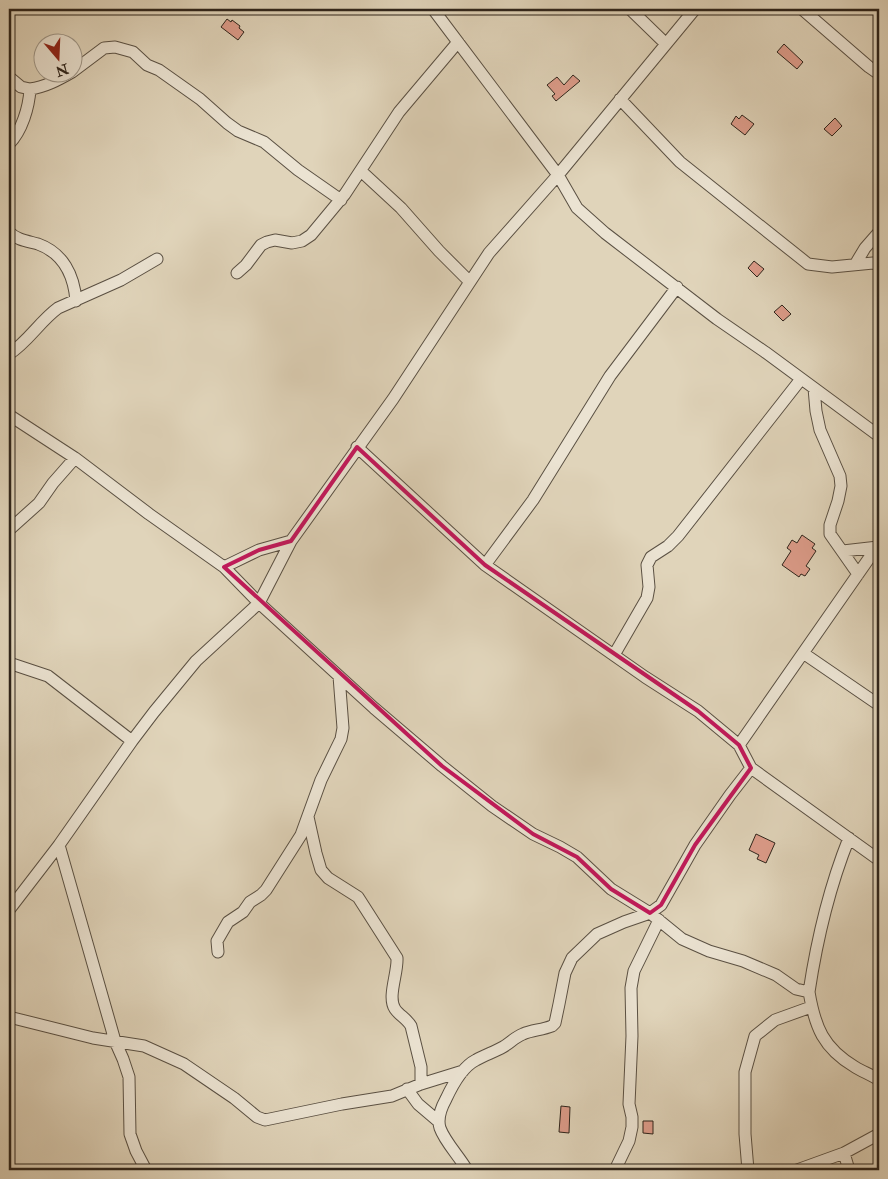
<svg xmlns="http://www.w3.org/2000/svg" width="888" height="1179" font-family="'IM FELL Double Pica',serif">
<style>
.building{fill:#dd9c8a;stroke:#2e241b}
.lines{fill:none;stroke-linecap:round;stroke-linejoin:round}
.minor-casing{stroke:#5a5043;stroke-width:13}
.minor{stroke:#ebe3d2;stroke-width:11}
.marked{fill:none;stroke:#c2185b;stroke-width:4;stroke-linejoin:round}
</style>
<rect width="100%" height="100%" fill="#e0d4ba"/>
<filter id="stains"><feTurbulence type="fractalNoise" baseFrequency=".004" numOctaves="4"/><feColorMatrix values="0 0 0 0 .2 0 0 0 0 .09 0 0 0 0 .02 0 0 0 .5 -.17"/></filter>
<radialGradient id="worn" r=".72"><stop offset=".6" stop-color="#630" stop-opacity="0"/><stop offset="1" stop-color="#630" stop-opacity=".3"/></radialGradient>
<!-- building -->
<path class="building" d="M227,19L231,22L232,20L240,26L239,28L244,32L238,40L221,27Z
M784,44L803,62L797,69L777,52Z
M573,75L580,81L556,101L552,96L555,94L547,85L557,77L564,85Z
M742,115L754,124L745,135L731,124L736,116L739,119Z
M835,118L842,126L832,136L824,129Z
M754,261L764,269L757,277L748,268Z
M782,305L791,314L783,321L774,312Z
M802,535L815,544L812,548L816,551L806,566L810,569L805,576L801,574L799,577L782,565L791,551L787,548L792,540L797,543Z
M756,834L775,843L766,863L757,859L759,855L749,850Z
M561,1106L570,1107L569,1133L559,1132Z
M643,1121H653V1134L643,1133Z"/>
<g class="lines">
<!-- minor casing -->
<g class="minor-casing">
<path id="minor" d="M433,9L558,175L577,208L605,233L717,319L765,352L879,436
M630,9L666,44
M802,9L869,67L879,74
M72,72L104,48L115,47L133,52L147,65L159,70L200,99L227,123L238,131L264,142L298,170L341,200
M9,77L21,87L30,89C29,107 22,131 9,144
M30,89C45,87 58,80 72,72
M620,99L680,162L808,264L832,267L873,263L879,265
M361,171L401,208L439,251L470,282
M9,232C17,240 27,241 38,244C63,253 74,275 76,301
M856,263L865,248L879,232
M237,273L246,265L261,245L267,242L275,240L292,243L302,241L311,235L345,194L399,112L458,42
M9,354C28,342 40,321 58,308L121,280L157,259
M814,388L816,411L820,430L840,476L841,486L838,501L830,525V534L858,574
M9,415L75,458L149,514L224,567L259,603L374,708L442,766L492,806L533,834L560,847L577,857L611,889L650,913L682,939L709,951L743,961L776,975L796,989L809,992C815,1027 823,1048 855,1067C863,1072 872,1075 879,1080
M357,447L485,565L645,677L698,711L739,745L751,768L879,860
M9,530L39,503L53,483L75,458
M843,551L878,547
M485,565L533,500L610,376L677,287
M224,567L259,550L291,541
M803,653L879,705
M614,655L647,598L649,587L647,565L651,557L668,546L678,536L801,379
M9,663L48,676L132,741
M739,745L879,544
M308,817L316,853L321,870L328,878L358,897L397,958C398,973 387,997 395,1009C399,1015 407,1019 411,1026L421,1067V1084
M59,845L115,1041L123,1059L129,1077L130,1134L136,1151L146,1170
M9,910L59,845L132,741L154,712L196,661L259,603L291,541L393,399L489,253L558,175L695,9
M218,952L217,941L228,922L243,912L250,902L261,895L266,890L301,835L321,780L341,739L343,728L339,676
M809,992C817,939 829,888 849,838
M9,1017L93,1038L144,1046L184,1064L234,1098L257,1117L265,1120L342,1104L392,1096L421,1084L463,1071
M407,1089L418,1104L438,1121
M844,1153L849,1170
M467,1170C459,1156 445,1142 440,1128C437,1118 441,1108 446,1099C452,1086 462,1067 476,1060C485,1055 494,1052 503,1047C510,1043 515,1037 523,1034C532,1030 542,1030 552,1026L555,1023L559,1004L565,973L572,958L597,934L624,922L650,913L661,905L695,845L730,795L751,768
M615,1170L629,1141L632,1127V1117L629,1104L632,1036L631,988L634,971L659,920
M748,1170L745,1134V1072L755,1036L775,1020L811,1007
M797,1170L844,1153L879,1134"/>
</g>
<!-- minor -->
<use href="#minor" class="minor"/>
</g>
<!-- marked area -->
<path class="marked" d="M357,447L485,565L698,711L739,745L751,768L695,845L661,905L650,913L611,889L577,857L533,834L442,766L224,567L259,550L291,541Z"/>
<!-- margin -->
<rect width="888" height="1179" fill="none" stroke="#e0d4ba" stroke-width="30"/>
<rect x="10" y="10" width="868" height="1159" fill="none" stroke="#2e241b" stroke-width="2.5"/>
<rect x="15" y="15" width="858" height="1149" fill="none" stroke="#2e241b"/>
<!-- north arrow -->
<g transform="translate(58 58) rotate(161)"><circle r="24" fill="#ebe3d2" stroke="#9f9789"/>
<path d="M0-4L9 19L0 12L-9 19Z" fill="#8f2418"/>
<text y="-8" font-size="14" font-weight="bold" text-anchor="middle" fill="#2e241b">N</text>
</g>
<rect width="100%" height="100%" filter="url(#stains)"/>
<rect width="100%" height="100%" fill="url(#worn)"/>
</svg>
